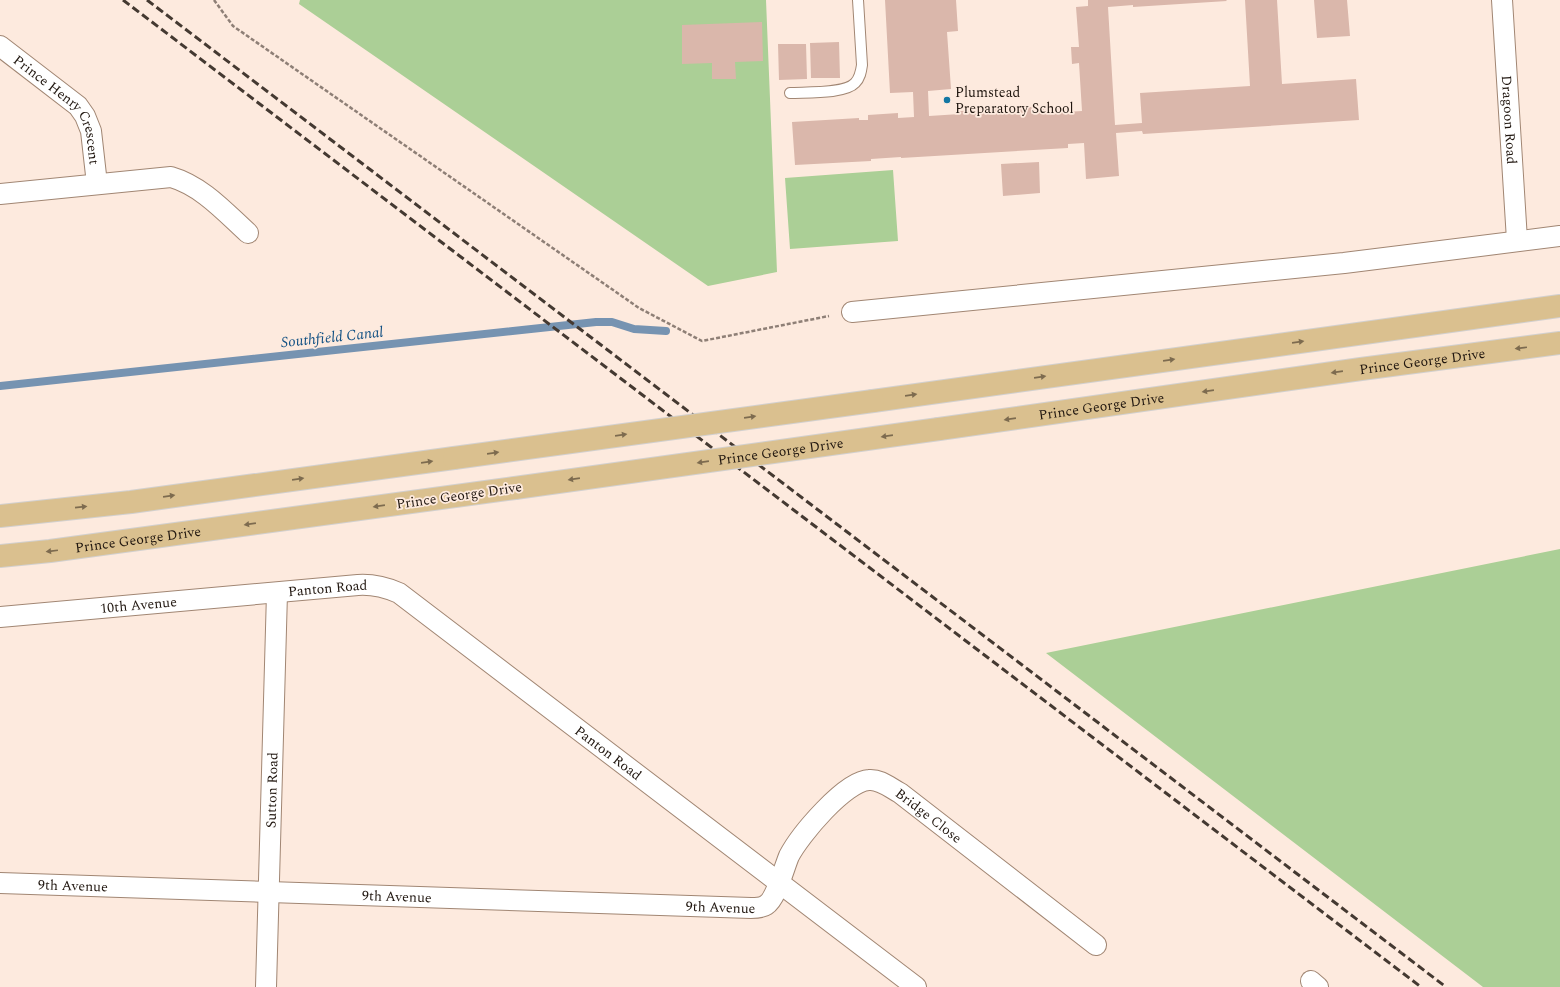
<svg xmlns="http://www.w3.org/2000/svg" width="1560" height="987" font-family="Spectral,serif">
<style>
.green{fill:#abcf96}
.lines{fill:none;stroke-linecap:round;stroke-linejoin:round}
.stream{stroke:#7693b1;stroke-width:8}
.building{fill:#dab7ab}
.lane-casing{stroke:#a18673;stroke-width:12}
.street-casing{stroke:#a18673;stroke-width:22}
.primary-casing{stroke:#d2d0cf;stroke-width:24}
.path{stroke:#8e7f76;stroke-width:2.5;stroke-dasharray:4 2;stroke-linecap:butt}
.lane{stroke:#fff;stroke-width:10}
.street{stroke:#fff;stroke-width:20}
.primary{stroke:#dac08f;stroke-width:22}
.rail{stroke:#443931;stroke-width:3;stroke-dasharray:8 4;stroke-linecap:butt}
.primary-bridge-casing{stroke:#d2d0cf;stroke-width:24;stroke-linecap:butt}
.primary-bridge{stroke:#dac08f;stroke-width:22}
.oneway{fill:#7d6b4f}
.poi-dot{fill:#1277a3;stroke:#fdeade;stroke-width:1.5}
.labels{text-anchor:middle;stroke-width:3.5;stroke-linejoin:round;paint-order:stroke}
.poi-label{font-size:14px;fill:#20160f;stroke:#fdeade;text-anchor:start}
.street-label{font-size:14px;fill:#20160f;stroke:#fdeade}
.water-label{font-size:15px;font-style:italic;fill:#115083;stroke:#fdeade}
</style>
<rect width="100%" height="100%" fill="#fdeade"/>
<!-- green -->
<path class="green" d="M300,0H766L777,272L708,286L299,4Z
M893,170L898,241L790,249L785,178Z
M1560,549V987H1483L1046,653Z"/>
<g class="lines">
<!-- stream -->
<path class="stream" d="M0,386L596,322H612L634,329L666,331"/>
</g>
<!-- building -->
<path class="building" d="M885,0H956L958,31L947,32L951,89L928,91L929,116L960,114V111L1049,106V108L1066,107V112L1082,111L1079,63L1072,64L1071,47H1079L1076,7L1088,6V0H1226L1227,1L1133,7V5L1108,7L1115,125L1142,123L1140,93L1250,86L1245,0H1277L1282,84L1356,79L1359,120L1143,134L1142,131L1116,133L1119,176L1086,179L1084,143L1068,144V148L901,158V157L871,159V161L795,165L792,122L859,118V120H868V115L898,113V118L914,117L913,92L890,93Z
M1314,0H1347L1350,36L1317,38Z
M762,22L763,61L735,62L736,79H712V63L682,64V25Z
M839,42L840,78H811L810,43Z
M778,44H806L807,79L779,80Z
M1039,162L1040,193L1003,196L1001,164Z"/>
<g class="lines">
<!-- lane casing -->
<g class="lane-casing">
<path id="lane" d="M790,93C806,92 845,94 855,83C860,78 861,72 862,65L858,0"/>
</g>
<!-- street casing -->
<g class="street-casing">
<g id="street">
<path id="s1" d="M1502,0L1517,240"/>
<path id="s2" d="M0,46L78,106L85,116L91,131L97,184"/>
<path d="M0,194L171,177C202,186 225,212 248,233"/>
<path d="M852,312L1344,263L1560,236"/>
<path id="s3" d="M0,617L358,585C373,584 385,587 399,593L916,987"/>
<path id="s4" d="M0,883L751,908C755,908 762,908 766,905C776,899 784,868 789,856C800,835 845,781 869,780C881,779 890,788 900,793L1096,945"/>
<path d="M1311,981L1318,987"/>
<path id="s5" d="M266,987L277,593"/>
</g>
</g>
<!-- primary casing -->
<g class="primary-casing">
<g id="primary">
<path d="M873,401L1560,306"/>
<path id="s6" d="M939,429L1361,369L1560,343"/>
<path d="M0,516L131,502L454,458"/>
<path id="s7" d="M0,556L50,551L515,488"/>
</g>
</g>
<!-- path -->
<path class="path" d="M214,0L233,26L639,308L702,341L829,316"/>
<!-- lane -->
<use href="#lane" class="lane"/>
<!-- street -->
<use href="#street" class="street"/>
<!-- primary -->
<use href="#primary" class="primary"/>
<!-- rail -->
<path class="rail" d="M123,0L1421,987
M147,0L1446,987"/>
<!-- primary-bridge casing -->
<g class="primary-bridge-casing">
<g id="primary-bridge">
<path d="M454,458L873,401"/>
<path id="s8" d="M515,488L939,429"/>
</g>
</g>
<!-- primary-bridge -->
<use href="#primary-bridge" class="primary-bridge"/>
</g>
<!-- one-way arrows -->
<defs><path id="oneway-solid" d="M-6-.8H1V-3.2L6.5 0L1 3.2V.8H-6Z"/></defs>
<g class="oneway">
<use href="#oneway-solid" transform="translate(1298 342) rotate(-8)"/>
<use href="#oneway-solid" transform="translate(1521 348) rotate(173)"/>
<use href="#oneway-solid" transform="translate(1169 360) rotate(-8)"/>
<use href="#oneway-solid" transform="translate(1337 372) rotate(172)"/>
<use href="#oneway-solid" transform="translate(1040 377) rotate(-8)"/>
<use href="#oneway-solid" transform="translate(1208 391) rotate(172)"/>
<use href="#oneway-solid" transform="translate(911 395) rotate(-8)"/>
<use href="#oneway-solid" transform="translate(750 417) rotate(-8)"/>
<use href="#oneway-solid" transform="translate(1010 419) rotate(172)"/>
<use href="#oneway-solid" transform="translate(621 435) rotate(-8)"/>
<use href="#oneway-solid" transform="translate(887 436) rotate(172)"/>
<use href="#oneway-solid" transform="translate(493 453) rotate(-8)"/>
<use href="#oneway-solid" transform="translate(427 462) rotate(-8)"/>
<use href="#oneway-solid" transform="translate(703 462) rotate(172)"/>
<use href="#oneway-solid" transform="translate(298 479) rotate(-8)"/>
<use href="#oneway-solid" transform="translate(574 479) rotate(172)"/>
<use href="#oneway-solid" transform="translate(169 496) rotate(-8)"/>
<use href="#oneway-solid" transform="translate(379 506) rotate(172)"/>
<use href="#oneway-solid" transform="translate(81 507) rotate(-6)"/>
<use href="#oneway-solid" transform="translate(250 524) rotate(172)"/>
<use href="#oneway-solid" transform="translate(52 551) rotate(173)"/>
</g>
<!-- markers -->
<circle class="poi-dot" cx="947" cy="100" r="4"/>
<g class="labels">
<!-- poi labels -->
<g class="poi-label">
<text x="955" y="97">Plumstead<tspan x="955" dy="16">Preparatory School</tspan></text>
</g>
<!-- street labels -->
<g class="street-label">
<text dy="5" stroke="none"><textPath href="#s2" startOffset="90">Prince Henry Crescent</textPath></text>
<text dy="5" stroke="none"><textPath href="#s1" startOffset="120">Dragoon Road</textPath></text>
<text dy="5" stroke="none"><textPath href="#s6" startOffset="488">Prince George Drive</textPath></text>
<text dy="5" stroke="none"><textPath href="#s6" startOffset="164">Prince George Drive</textPath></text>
<text dy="5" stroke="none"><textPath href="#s8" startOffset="268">Prince George Drive</textPath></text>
<text transform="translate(459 495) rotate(-8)" y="5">Prince George Drive</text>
<text dy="5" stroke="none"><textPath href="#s7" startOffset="139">Prince George Drive</textPath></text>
<text dy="5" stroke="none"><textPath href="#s3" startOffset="329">Panton Road</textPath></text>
<text dy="5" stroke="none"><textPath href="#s3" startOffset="139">10th Avenue</textPath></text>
<text dy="5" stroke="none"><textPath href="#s3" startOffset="665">Panton Road</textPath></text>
<text dy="5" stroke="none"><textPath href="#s5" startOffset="197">Sutton Road</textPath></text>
<text dy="5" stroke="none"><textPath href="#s4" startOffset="1005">Bridge Close</textPath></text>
<text dy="5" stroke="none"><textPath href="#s4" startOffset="73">9th Avenue</textPath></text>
<text dy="5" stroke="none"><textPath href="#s4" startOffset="397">9th Avenue</textPath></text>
<text dy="5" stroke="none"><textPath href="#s4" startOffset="721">9th Avenue</textPath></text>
</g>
<!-- water labels -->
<g class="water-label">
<text transform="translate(332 337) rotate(-6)" y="5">Southfield Canal</text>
</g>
</g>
</svg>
